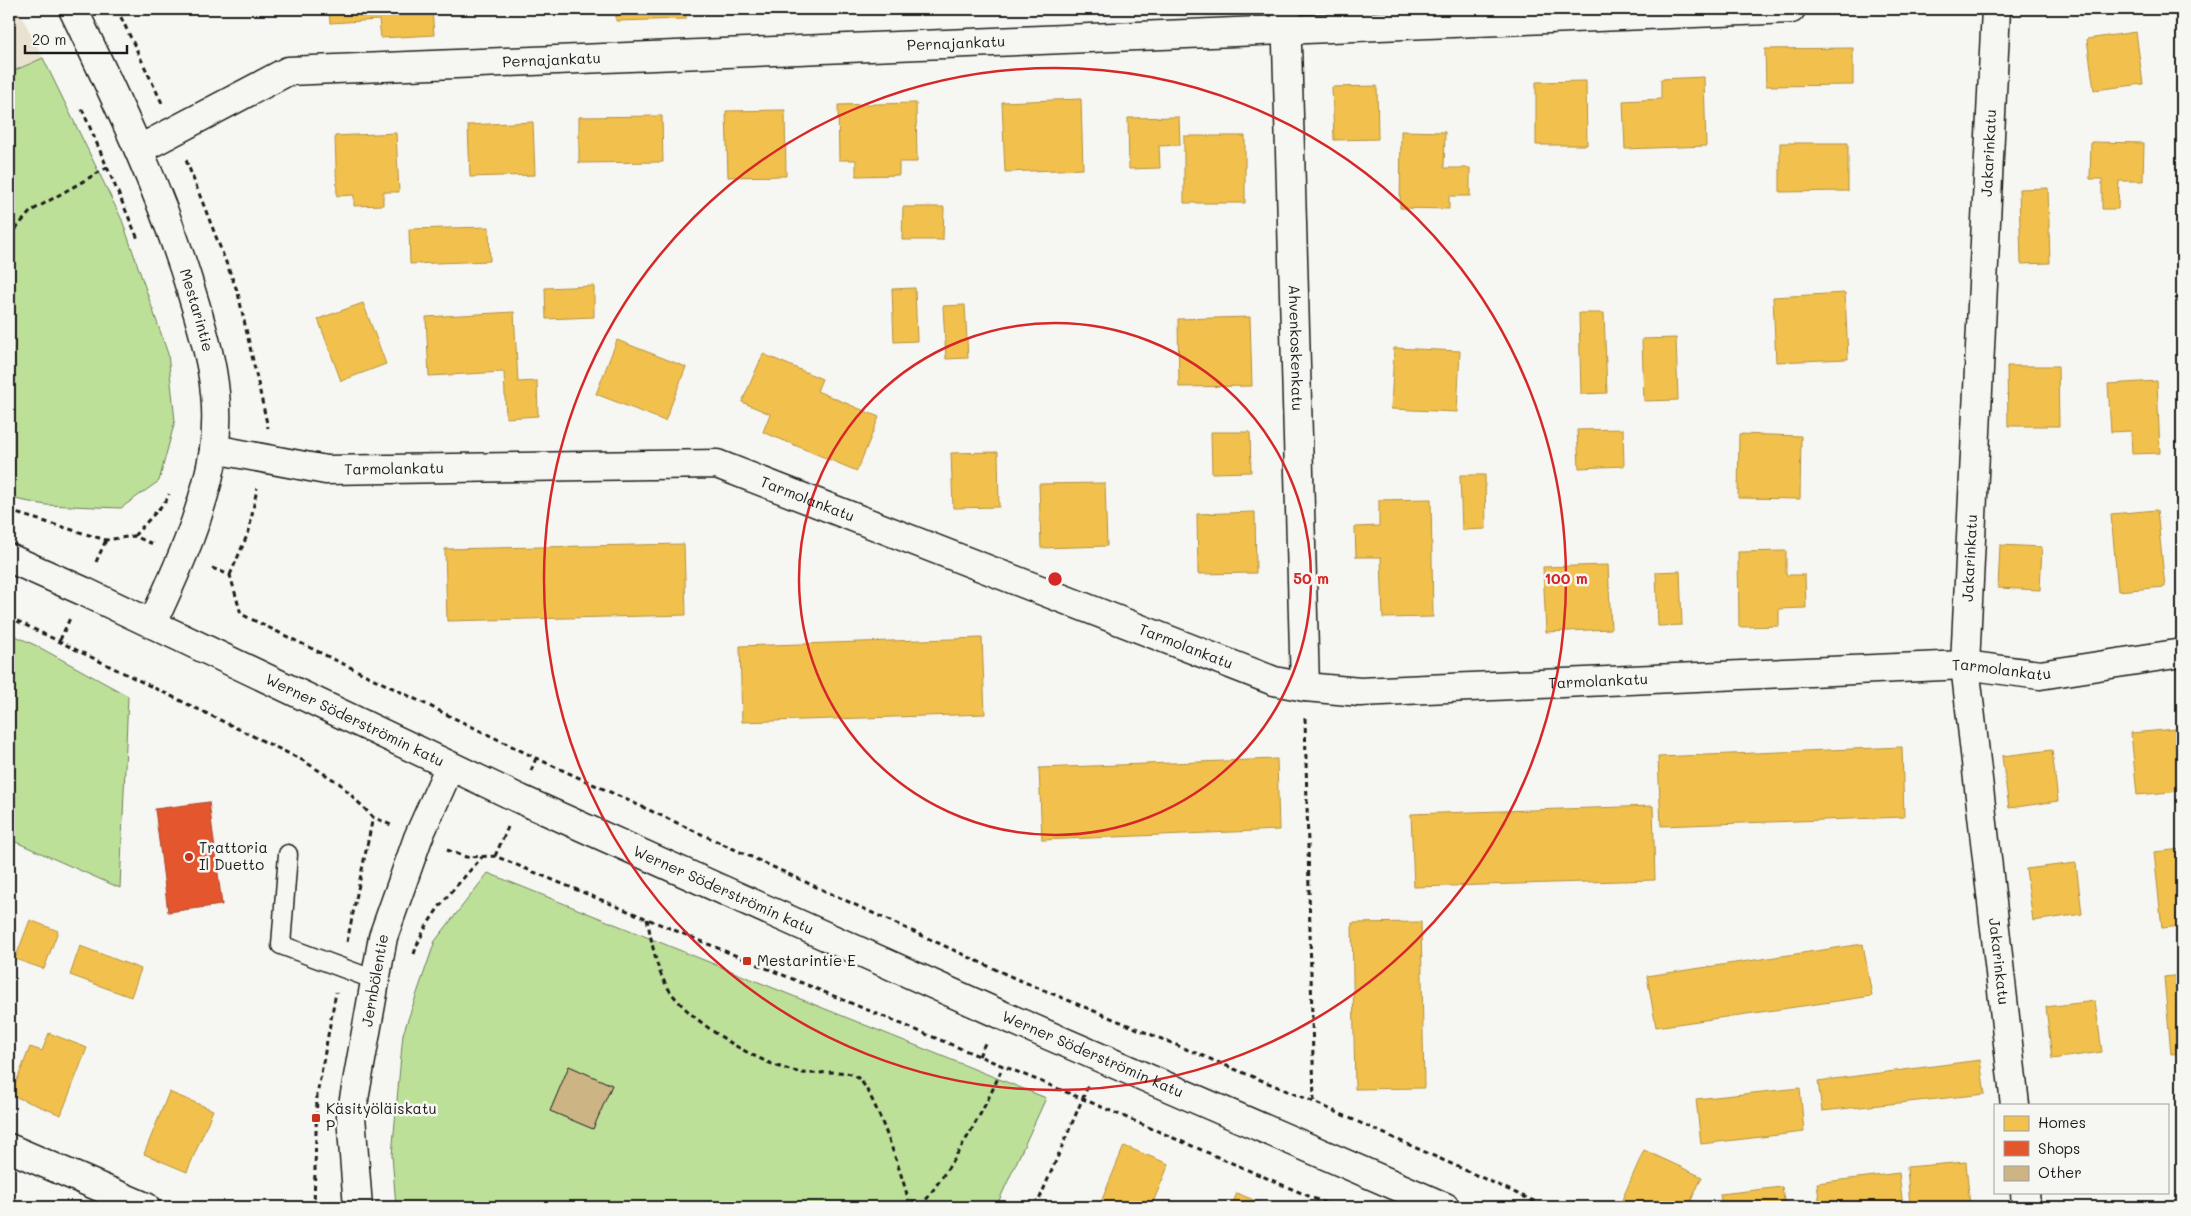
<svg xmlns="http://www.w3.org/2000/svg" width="2191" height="1216" font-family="Mali,sans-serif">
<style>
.built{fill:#eae2d1}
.green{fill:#bde099;stroke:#6c7e5a}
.homes{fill:#f2c14e;stroke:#b2903f}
.shops{fill:#e4572e;stroke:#a84529}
.building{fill:#cdb484;stroke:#1c1c1c}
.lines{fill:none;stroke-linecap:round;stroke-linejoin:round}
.service-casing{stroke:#1c1c1c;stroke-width:21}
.minor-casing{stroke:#1c1c1c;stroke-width:31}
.tertiary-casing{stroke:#1c1c1c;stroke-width:31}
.path{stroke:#1c1c1c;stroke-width:3;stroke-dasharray:5 4;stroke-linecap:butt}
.service{stroke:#f6f6f2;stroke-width:18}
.minor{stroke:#f6f6f2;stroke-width:28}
.tertiary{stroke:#f6f6f2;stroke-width:28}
.ring{fill:none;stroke:#d62828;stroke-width:2.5}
.poi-dot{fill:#c8321e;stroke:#f6f6f2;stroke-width:2}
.labels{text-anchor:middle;stroke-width:5;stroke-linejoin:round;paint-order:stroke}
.street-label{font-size:15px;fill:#1c1c1c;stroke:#f6f6f2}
.poi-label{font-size:15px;fill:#1c1c1c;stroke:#f6f6f2;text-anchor:start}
.centre{fill:#d62828;stroke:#f6f6f2;stroke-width:2.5}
.ring-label{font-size:15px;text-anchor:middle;font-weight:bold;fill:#d62828;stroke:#f6f6f2;stroke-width:5;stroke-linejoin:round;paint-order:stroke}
</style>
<rect width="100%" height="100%" fill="#f6f6f2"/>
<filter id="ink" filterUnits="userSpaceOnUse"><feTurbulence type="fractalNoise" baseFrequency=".02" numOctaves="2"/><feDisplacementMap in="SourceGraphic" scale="10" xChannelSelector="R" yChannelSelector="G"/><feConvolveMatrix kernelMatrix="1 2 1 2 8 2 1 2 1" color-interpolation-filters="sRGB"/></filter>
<g filter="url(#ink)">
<!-- built -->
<path class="built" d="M9,9H18L43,58L9,73Z"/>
<!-- green -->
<path class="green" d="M43,58L122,220L168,354L175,421L159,481L121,508L46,505L9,498V73Z
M9,633L37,646L128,696L120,888L9,839Z
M488,873L1046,1098L996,1207H396L392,1155L403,1034L435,941Z"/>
<!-- homes -->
<path class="homes" d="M329,9H432L434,35L381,38L379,20L330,23Z
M616,9H686V19L616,21Z
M2136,32L2143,84L2094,90L2087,39Z
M1853,48V85L1766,86L1765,49Z
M1704,77L1706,146L1625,149L1623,101L1661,99V79Z
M1586,81L1587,145H1536V82Z
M1377,86L1378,139L1334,140L1332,87Z
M1081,99L1083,169L1005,172L1002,102Z
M916,103L917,162H899V175L856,176V160H839L838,105Z
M785,110L786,176L728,177L726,111Z
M662,116L663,162L579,163V117Z
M1179,117L1180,145L1159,146L1160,168L1129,169L1128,118Z
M533,122L535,175L470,177L468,125Z
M1401,131L1445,132L1444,168H1470V196H1449V209L1400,208Z
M396,133L399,192H383V205L354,206V195L337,196L335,136Z
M1184,136H1245V203H1184Z
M2091,142L2144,143L2143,181H2119L2118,209H2102V179H2090Z
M1780,143H1848V191L1780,192Z
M2048,188L2050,263L2021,264L2019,189Z
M903,207H944L943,240H902Z
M489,227L490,261L410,264L409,229Z
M594,286V317L546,319L545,288Z
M915,288L917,341L894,342L892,289Z
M1845,293L1848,359L1776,362L1773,297Z
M363,303L386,364L341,381L318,319Z
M965,305L968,358L946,359L943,306Z
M514,312L518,382L537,381L538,416L506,418L504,372L429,376L426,317Z
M1579,313H1604L1607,393L1581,394Z
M1250,317L1252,386L1179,387L1178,319Z
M1676,338L1678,400L1644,401L1642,339Z
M617,340L686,367L665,421L596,394Z
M1394,348L1460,351L1457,412L1391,409Z
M763,354L822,379L817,391L879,417L857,471L763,432L770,414L742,402Z
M2007,366H2058L2059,426H2008Z
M2157,381L2160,453L2132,454L2131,431L2111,432L2108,384Z
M1623,429L1624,466L1579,468L1577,430Z
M1211,432H1250L1251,472L1212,473Z
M1739,434L1801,436L1800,499L1738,498Z
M998,452L999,507L953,508L951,453Z
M1460,475H1485L1486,529L1462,530Z
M1105,483L1107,546L1041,548L1039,484Z
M1431,499L1433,617L1383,618L1381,557H1356L1355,527L1379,526V500Z
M2157,510L2165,587L2118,591L2111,514Z
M1255,512L1256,573L1198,574L1197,514Z
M684,544L686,615L447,621L445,549Z
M2000,545L2042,547L2040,590L1998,588Z
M1786,551V575H1805L1806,608L1779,609V626L1739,627L1738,552Z
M1608,565L1611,629L1546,632L1543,567Z
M1680,571L1682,625L1658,626L1656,572Z
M982,638L985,714L742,722L740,646Z
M2176,729L2182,791L2137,795L2131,733Z
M1902,747L1904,817L1661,826L1658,757Z
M2052,750L2058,801L2009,808L2002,756Z
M1277,759L1279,830L1042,840L1039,768Z
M1653,806L1655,880L1414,887L1411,814Z
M2182,849V926L2162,928L2154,852Z
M2076,863L2082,914L2033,921L2026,869Z
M30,920L58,931L44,969L15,959Z
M1421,922L1424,1088L1355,1089L1352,923Z
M1863,944L1872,996L1656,1027L1647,976Z
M80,946L141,969L131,997L70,975Z
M2182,975V1053L2171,1054L2164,977Z
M2095,1001L2102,1052L2052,1059L2046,1007Z
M49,1033L87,1048L61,1115L11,1095L30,1047L42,1051Z
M1980,1060L1985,1094L1822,1111L1818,1081Z
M1800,1088L1804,1132L1701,1144L1696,1099Z
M169,1092L213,1110L187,1172L144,1154Z
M1124,1146L1169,1164L1151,1207H1099Z
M1644,1150L1702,1177L1688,1207H1632L1621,1202Z
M1966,1162L1970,1207H1910L1907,1167Z
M1899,1173L1903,1207H1820L1817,1183Z
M1782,1187L1785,1207H1722L1720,1194Z
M1237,1193L1270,1207H1231Z"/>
<!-- shops -->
<path class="shops" d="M209,802L222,905L168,912L155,809Z"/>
<!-- building -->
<path class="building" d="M569,1066L612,1085L593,1129L550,1111Z"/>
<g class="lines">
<!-- service casing -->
<g class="service-casing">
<path id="service" d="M288,854L281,945L375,980"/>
</g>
<!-- minor casing -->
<g class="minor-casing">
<g id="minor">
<path id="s1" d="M73,9C118,103 162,193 192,294C208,346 222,395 214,450C204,512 178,568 152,624"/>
<path id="s2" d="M1286,9L1305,687"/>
<path id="s3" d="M1996,9L1965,665L2015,1105"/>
<path id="s4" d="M140,149L288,71L1791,9"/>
<path id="s5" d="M214,449L326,470L717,464L1274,681L1305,687L1360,692L1965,665L2040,675L2182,653"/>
<path d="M9,1148L146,1207"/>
<path d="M2025,1192L2026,1207"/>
</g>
</g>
<!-- tertiary casing -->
<g class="tertiary-casing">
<g id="tertiary">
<path id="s6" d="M9,558L83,591L520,799L997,1013L1445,1207"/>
<path id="s7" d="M358,1207L351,1116L383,937L418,838L450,766"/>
</g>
</g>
<!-- path -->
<path class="path" d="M117,9L162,103
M82,109L138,239
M186,160L238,293L268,428
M9,236L31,211L108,167
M9,511L106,540L134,536L153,544
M134,536L166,501L169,494
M96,562L106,540
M212,568L230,575L241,614L536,758L1012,977L1314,1102L1547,1207
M230,575L249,531L257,488
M9,617L302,760L339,783L373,817L391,825
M60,640L70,618
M1305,718L1314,1102
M531,771L536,758
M447,850L466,857L495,856L1083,1099L1334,1207
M495,856L508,827
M647,919C652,941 655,968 668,988C690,1023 762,1067 803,1073C820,1075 844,1067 858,1078C874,1090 906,1185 910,1207
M347,942L373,817
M414,954C426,916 456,887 482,857
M979,1056L986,1041
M314,1207L317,1095L336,992
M921,1207C953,1163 982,1117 1003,1066
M1036,1207L1088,1086"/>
<!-- service -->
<use href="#service" class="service"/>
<!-- minor -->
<use href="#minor" class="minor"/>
<!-- tertiary -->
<use href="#tertiary" class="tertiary"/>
</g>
</g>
<!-- distance rings -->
<g class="ring">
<circle cx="1055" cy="579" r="256"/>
<circle cx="1055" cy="579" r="511"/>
</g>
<!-- markers -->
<g class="poi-dot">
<circle cx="189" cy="857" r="5"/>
<rect x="742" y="956" width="10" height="10" rx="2.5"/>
<rect x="311" y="1113" width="10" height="10" rx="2.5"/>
</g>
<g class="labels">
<!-- street labels -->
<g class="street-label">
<text dy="5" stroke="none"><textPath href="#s4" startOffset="836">Pernajankatu</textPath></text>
<text dy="5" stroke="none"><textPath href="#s4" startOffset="431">Pernajankatu</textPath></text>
<text transform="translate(1989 153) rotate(-87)" y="5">Jakarinkatu</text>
<text dy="5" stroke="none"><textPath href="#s1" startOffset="326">Mestarintie</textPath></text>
<text dy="5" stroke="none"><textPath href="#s2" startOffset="339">Ahvenkoskenkatu</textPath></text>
<text dy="5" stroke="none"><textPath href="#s5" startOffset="182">Tarmolankatu</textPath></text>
<text dy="5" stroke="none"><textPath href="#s5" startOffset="602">Tarmolankatu</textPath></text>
<text transform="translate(1970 558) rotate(-87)" y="5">Jakarinkatu</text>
<text dy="5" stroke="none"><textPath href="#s5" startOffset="1008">Tarmolankatu</textPath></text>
<text dy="5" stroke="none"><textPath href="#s5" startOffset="1832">Tarmolankatu</textPath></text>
<text dy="5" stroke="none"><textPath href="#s5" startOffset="1428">Tarmolankatu</textPath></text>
<text dy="5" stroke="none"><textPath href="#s6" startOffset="382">Werner Söderströmin katu</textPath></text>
<text dy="5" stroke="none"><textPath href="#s6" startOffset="788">Werner Söderströmin katu</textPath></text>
<text dy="5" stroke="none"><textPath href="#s3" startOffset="955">Jakarinkatu</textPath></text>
<text dy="5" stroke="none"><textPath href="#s7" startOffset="229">Jernbölentie</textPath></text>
<text dy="5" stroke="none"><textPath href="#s6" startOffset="1192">Werner Söderströmin katu</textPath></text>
</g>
<!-- poi labels -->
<g class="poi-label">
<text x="199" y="853">Trattoria<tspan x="199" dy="17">Il Duetto</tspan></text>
<text x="757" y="966">Mestarintie E</text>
<text x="326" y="1114">Käsityöläiskatu<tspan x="326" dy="17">P</tspan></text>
</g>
</g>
<circle cx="1055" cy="579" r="8" class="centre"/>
<g class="ring-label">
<text x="1311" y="584">50 m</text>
<text x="1566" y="584">100 m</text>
</g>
<!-- margin -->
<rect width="2191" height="1216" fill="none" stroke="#f6f6f2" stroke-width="30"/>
<rect x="15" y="15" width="2161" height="1186" fill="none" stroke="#1c1c1c" stroke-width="2" filter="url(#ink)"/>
<!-- legend -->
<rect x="1994" y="1104" width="175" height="90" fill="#f6f6f2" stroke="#9f9f9c"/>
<rect x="2004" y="1116" width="25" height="15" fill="#f2c14e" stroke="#9f9f9c"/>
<text x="2038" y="1128" font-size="15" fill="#1c1c1c">Homes</text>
<rect x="2004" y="1141" width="25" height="15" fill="#e4572e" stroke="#9f9f9c"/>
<text x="2038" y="1154" font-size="15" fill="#1c1c1c">Shops</text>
<rect x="2004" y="1166" width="25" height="15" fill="#cdb484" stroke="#9f9f9c"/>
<text x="2038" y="1178" font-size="15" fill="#1c1c1c">Other</text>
<!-- scale -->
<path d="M25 45v8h102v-8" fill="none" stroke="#1c1c1c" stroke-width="2.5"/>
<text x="32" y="45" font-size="15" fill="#1c1c1c" stroke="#f6f6f2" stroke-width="4" paint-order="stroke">20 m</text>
</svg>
